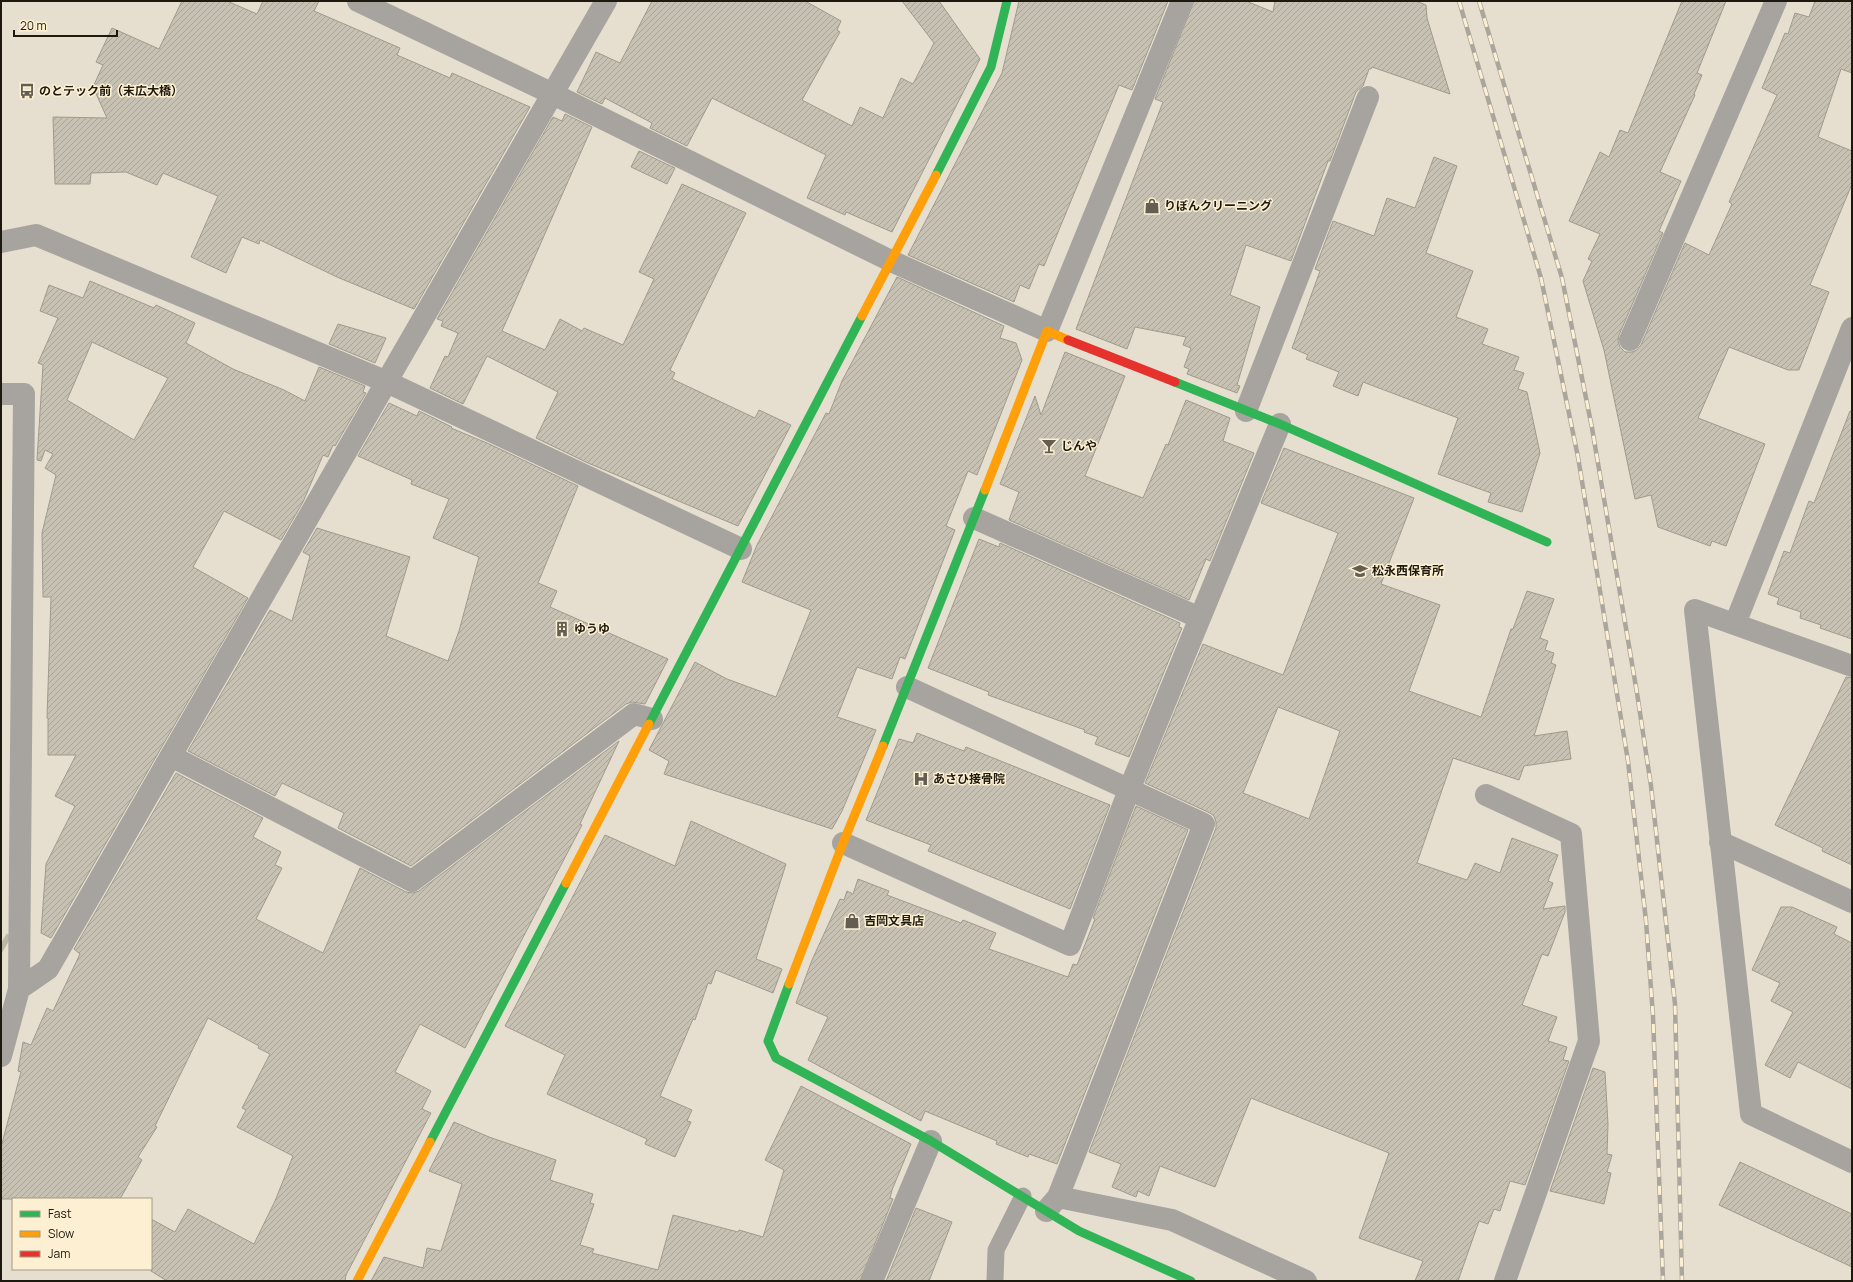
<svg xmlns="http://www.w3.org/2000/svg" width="1853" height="1282" font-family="Manrope,'Noto Sans JP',sans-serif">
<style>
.building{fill:url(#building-hatch);stroke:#a09a8e;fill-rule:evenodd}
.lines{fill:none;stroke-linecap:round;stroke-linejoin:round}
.street-tunnel{stroke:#beb7a9;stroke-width:22;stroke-dasharray:22 11;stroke-linecap:butt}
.lane{stroke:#a7a49f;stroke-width:17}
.street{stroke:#a7a49f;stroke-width:22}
.fast{stroke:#30b455;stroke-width:9}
.slow{stroke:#ff9f0a;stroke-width:9}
.jam{stroke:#e5322d;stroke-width:9}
.rail-casing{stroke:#aaa69d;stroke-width:4.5}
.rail{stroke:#fdf0d2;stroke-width:3;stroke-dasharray:9;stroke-linecap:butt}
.labels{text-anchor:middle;stroke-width:3;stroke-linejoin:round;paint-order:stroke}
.poi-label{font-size:12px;font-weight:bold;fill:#1e190f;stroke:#fdf0d2;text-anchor:start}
</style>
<defs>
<pattern id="building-hatch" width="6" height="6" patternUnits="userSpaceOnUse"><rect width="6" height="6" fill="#c7c1b4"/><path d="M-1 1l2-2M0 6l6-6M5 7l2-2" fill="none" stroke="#aaa59a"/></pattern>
</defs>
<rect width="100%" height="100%" fill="#e6dfcf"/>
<!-- building -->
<path class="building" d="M182,1H227L257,14L263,1H319L314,11L400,48L397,55L450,78L452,73L530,107L414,309L337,277L260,240L259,244L242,237L226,273L191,257L218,196L163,173L157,185L126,172L91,173L90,184H55L53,117L107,118L93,87L103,65L96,62L112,28L159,49Z
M652,1H805L841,21L837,30L840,32L802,100L852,126L860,107L883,118L901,78L913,84L934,43L902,1H939L980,59L892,232L846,212L845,215L807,198L826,155L712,98L687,146L650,128L652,123L605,98L602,104L577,92L596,52L620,63Z
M1019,1H1168L1132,90L1119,85L1044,266L1039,264L1029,289L1020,285L1014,302L908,255L1002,73Z
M1194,1H1246L1273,12L1275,1H1416L1426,5L1427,18L1450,94L1372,67L1371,69H1369L1363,86L1356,92L1330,161H1328L1291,261L1246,245L1230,295L1260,307L1237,385L1240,386L1237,393L1187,374L1189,369L1184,367L1191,348L1183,345L1186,337L1135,327L1127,349L1076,329L1163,102L1155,99Z
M1682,1H1726L1697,73L1702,75L1694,94L1695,95L1660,172L1681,181L1659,231L1663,233L1619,335L1618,341L1620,347L1625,352H1632L1637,350L1641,345L1685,243L1709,255L1732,204L1729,202L1777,95L1762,88L1785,33L1788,34L1795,13L1809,17L1815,1H1852V73L1841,69L1818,137L1852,151V184L1810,285L1829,292L1799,370H1788L1729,347L1698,418L1765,444L1726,546L1712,541L1710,546L1658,527L1651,495L1635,499L1604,350L1583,281L1592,261L1588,259L1600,234L1569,221L1600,152L1609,157L1620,130L1628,133Z
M565,114L592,127L502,331L545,350L560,319L582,331L584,328L623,345L654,279L639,272L682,184L746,213L670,370L675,373L672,379L755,418L759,410L791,425L738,526L588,463L536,438L558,392L487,356L463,404L430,388L445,356L448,357L458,333L441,326L443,321L437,319L553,117L562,121Z
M639,151L675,168L667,184L631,167Z
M1434,157L1457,166L1426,253L1473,271L1456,317L1488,329L1482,344L1519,357L1514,370L1524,373L1518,389L1527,392L1540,453L1522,512L1488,502L1491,493L1438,474L1458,418L1363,382L1358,396L1333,386L1339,372L1306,359L1308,355L1292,348L1320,271L1315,269L1333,221L1374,236L1387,198L1415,208Z
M897,277L1004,326L1000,338L1016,343L1022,360L977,475L968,471L946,526L955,530L905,659L900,657L892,679L857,667L837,717L876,730L842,811L832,829L664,774L669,761L649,750L695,662L727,679L776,697L811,610L742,582L757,545L826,413L829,414L842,381Z
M90,281L154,308L156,305L195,323L186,343L233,369L284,390L305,401L319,367L365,386L363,392L366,393L335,446L333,445L328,457L323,455L303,502L281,540L224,511L193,567L248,598L51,938L41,933L46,864L75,806L55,796L76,755H48V718H47L51,597H43L42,533L56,475L45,468L53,454L45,450L41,461L37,460L43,365L38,363L58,318L40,311L49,285L83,298ZM92,342L168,378L134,440L67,400Z
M338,324L386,338L375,363L329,344Z
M1065,352L1125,376L1085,476L1143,498L1166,444L1168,445L1186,400L1230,418L1223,441L1254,453L1210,561L1206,559L1189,600L1009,520L1019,492L1000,484L1035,396L1041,415Z
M389,403L417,416L419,411L452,427L451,428L487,443L578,486L538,583L557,591L550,607L668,659L645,704L632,702L626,704L411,866L338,828L344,813L282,783L275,796L188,751L270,610L292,621L310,556L303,552L317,528L410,557L386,636L448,661L459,631L479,557L433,538L449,499L411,484L412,480L358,456Z
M1850,411L1852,412V639L1820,628L1821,625L1800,618L1801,612L1777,604L1779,598L1768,594L1784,551L1790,553L1809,501L1814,503Z
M1284,448L1414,498L1381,584L1440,605L1409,691L1481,717L1511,629H1513L1527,591L1554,599L1540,638L1548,641L1545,650L1554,653L1551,663L1556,665L1534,736L1567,731L1571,759L1524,766L1519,780L1453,758L1417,863L1467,880L1475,863L1500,873L1512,838L1558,855L1548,881L1553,883L1543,909L1565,906V912L1548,956L1542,954L1522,1005L1557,1017L1548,1041L1567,1047L1563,1060L1569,1061L1525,1185L1510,1181L1500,1211L1494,1209L1488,1224L1479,1221L1458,1281H1415L1423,1261L1359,1238L1389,1153L1251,1098L1215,1187L1160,1166L1149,1196L1138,1191L1136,1197L1112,1187L1121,1164L1089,1152L1216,828V822L1214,816L1210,813L1145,783L1203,644L1283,675L1338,533L1261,503ZM1278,707L1340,731L1309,819L1243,793Z
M979,539L999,547L1000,543L1180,623L1179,627L1182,628L1129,757L1095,744L1098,737L1084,732L1085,730L988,695L989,692L928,668Z
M1846,677L1852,678V865L1822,851L1823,848L1775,825Z
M917,733L964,751L966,747L1110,805L1070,909L928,851L931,845L866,820L899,739L913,743Z
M619,741L580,824L582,825L465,1048L420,1024L395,1072L431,1091L422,1109L431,1113L346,1275L345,1281H167L151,1271V1219L175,1232L188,1209L254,1244L275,1201L293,1156L237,1127L246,1110L242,1108L270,1054L258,1048L259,1046L208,1018L155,1126L157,1127L138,1157L142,1160L120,1199H1V1147L21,1072L18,1071L23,1042L31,1045L47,1008L53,1011L80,954L74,949L176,773L263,818L253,837L281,852L275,865L282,868L256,919L323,953L360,868L406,892L413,893L419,891Z
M1136,806L1188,830L1057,1164L1029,1154L1028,1157L996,1144L997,1141L925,1111L921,1121L808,1060L828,1017L796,1003L812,960L840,899L844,900L847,891L853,894L858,879L889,891L887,895L961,923L963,920L996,933L989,949L1068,977L1073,964L1077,965L1095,919L1093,918Z
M691,821L786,864L756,959L782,969L773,993L716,970L711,984L708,983L695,1020L693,1019L660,1096L692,1110L687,1121L691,1122L675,1157L645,1144L647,1139L547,1094L565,1055L505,1026L605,835L675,866Z
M1781,907H1792L1837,927L1834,934L1852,943V1089L1798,1062L1790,1078L1765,1065L1793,1012L1771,1001L1780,983L1752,970Z
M1593,1068L1605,1072L1608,1124L1607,1154L1612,1155L1607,1172L1611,1173L1604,1204L1550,1191Z
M801,1086L911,1144L892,1190L890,1198L893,1199L860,1281H371L384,1257L423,1268L427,1248L441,1251L462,1184L429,1171L454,1122L489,1137L556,1160L550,1180L593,1194L590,1203L594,1204L580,1245L594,1249L592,1253L658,1270L673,1215L738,1232L739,1230L763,1237L784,1170L765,1160Z
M1740,1162L1852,1214V1267L1719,1205Z
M916,1208L952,1222L929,1281H886Z"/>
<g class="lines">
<!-- street-tunnel -->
<path class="street-tunnel" d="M1,943L6,946"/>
<!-- lane -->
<path class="lane" d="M995,1281L996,1250L1023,1196"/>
<!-- street -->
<path class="street" d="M358,1L553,94L891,261L1047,331L1182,1
M1,242L36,235L387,382L741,549
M1630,340L1776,1
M1,394H24L19,989L1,1056
M1246,411L1368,97
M974,518L1200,618
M1735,624L1852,328
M1852,666L1695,610L1751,1114L1852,1162
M907,687L1204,824L1058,1197L1046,1211
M171,756L412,881L634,714L652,719
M1486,795L1571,834L1589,1041L1505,1281
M1720,842L1852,902
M843,843L1070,945L1129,790L1280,424
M19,989L48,969L606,1
M1058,1197L1172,1220L1306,1281
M872,1281L931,1141"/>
<!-- fast -->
<path class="fast" d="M936,175L991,67L1007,1
M1175,382L1280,424L1547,542
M649,724L862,316
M883,746L985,490
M789,984L768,1041L776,1058L931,1141L1079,1231L1191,1281
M430,1142L566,883"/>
<!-- slow -->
<path class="slow" d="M862,316L936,175
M985,490L1047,331L1068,340
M566,883L649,724
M789,984L843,843L883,746
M357,1281L430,1142"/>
<!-- jam -->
<path class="jam" d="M1068,340L1175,382"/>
<!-- rail casing -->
<g class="rail-casing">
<path id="rail" d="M1459,1L1541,278L1578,457L1628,761L1646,921L1653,1016L1663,1281
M1479,1L1562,278L1592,428L1637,693L1651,786L1675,1004L1682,1281"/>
</g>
<!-- rail -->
<use href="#rail" class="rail"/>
</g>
<!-- icons -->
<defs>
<g id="bus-bare" transform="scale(1.2)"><path d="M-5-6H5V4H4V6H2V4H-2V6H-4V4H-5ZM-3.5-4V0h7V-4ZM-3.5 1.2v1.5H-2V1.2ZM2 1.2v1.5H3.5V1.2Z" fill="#645e52" stroke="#fdf0d2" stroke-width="2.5" paint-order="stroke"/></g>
<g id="shop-bare" transform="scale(1.2)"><path d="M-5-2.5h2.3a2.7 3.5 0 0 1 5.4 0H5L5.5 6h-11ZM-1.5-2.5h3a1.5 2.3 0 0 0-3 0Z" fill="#645e52" stroke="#fdf0d2" stroke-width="2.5" paint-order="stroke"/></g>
<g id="bar-bare" transform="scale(1.2)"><path d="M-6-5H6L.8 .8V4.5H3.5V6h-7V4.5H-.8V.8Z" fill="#645e52" stroke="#fdf0d2" stroke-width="2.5" paint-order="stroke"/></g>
<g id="school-bare" transform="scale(1.2)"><path d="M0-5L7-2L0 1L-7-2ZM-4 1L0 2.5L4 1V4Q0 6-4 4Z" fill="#645e52" stroke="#fdf0d2" stroke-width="2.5" paint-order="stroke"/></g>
<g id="building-bare" transform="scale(1.2)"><path d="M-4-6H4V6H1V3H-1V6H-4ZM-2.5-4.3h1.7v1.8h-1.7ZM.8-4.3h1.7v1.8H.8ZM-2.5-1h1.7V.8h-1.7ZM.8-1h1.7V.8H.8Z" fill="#645e52" stroke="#fdf0d2" stroke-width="2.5" paint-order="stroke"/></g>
<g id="hospital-bare" transform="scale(1.2)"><path d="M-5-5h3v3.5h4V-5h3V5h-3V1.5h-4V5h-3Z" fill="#645e52" stroke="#fdf0d2" stroke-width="2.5" paint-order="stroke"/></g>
</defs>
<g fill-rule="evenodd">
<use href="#bus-bare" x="27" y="91"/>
<use href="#shop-bare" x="1152" y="206"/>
<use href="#bar-bare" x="1049" y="446"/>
<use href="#school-bare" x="1360" y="571"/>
<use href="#building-bare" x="562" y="629"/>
<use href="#hospital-bare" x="921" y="779"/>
<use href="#shop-bare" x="852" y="921"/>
</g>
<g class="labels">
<!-- poi labels -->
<g class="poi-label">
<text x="39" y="95">のとテック前（末広大橋）</text>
<text x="1164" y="210">りぼんクリーニング</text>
<text x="1061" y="450">じんや</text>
<text x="1372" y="575">松永西保育所</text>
<text x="574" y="633">ゆうゆ</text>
<text x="933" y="783">あさひ接骨院</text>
<text x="864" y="925">吉岡文具店</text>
</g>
</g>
<!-- border -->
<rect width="1853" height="1282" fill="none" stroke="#1e190f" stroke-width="4"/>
<!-- legend -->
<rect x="12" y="1198" width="140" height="72" fill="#fdf0d2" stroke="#a49a84"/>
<rect x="20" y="1211" width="20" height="6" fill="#30b455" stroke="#a49a84"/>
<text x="48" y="1218" font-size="12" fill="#1e190f">Fast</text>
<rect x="20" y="1231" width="20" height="6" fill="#ff9f0a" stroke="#a49a84"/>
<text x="48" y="1238" font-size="12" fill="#1e190f">Slow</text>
<rect x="20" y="1251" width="20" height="6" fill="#e5322d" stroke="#a49a84"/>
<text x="48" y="1258" font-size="12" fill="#1e190f">Jam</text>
<!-- scale -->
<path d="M14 30v6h103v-6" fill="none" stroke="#1e190f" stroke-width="2"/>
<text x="20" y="30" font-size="12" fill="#1e190f" stroke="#fdf0d2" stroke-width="3" paint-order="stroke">20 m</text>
</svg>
